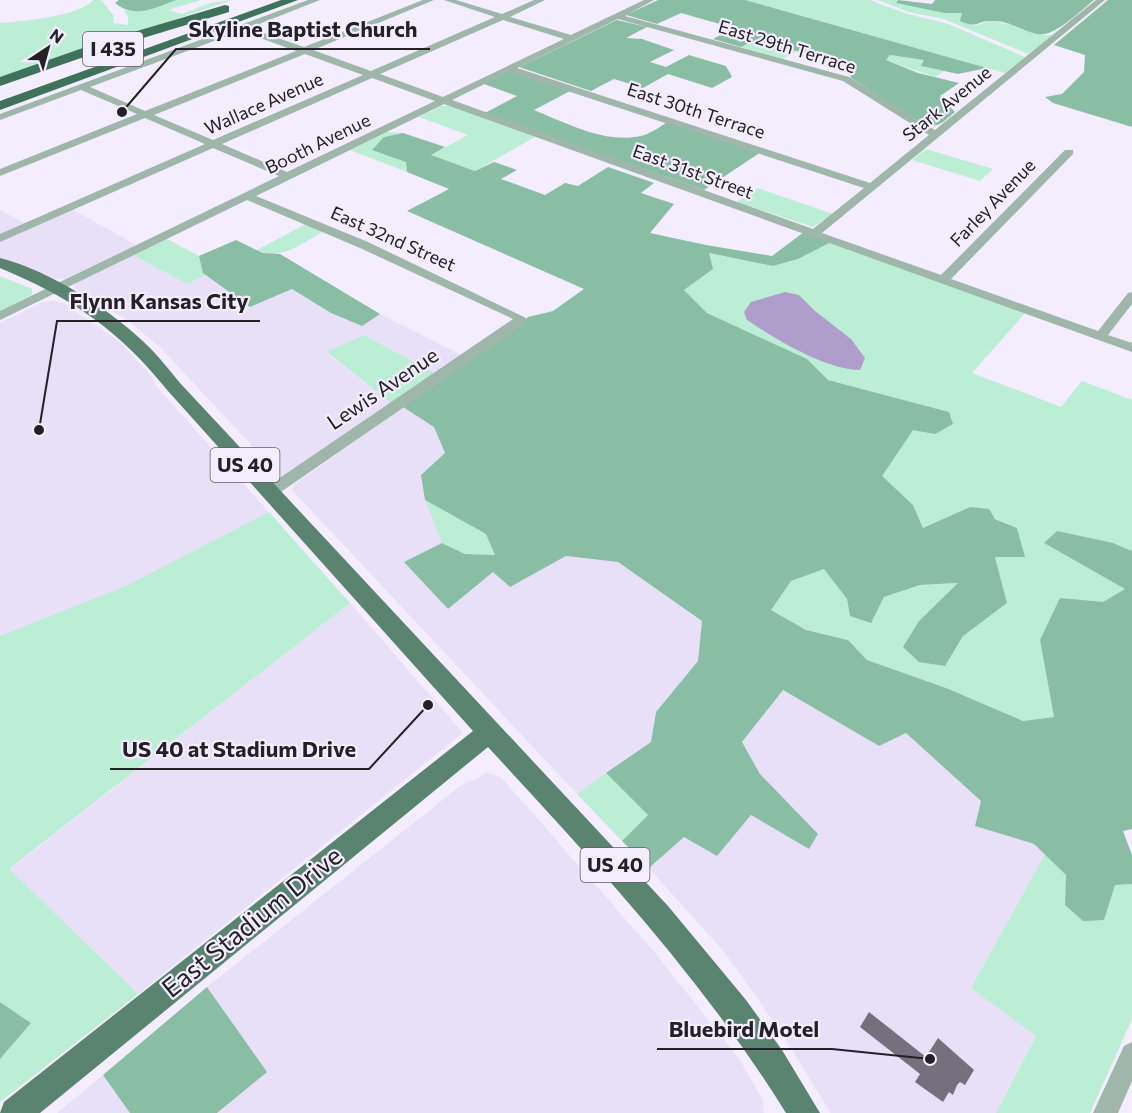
<svg xmlns="http://www.w3.org/2000/svg" width="1132" height="1113" font-family="Commissioner,sans-serif">
<style>
.built{fill:#e8e0f7}
.green{fill:#bcedd5}
.forest{fill:#89bea4}
.water{fill:#af9ecb}
.building{fill:#75707e}
.lines{fill:none;stroke-linecap:round;stroke-linejoin:round}
.minor{fill:#9fb6aa;fill-rule:evenodd}
.major{fill:#5a8470;fill-rule:evenodd}
.highway{fill:#3f725b;fill-rule:evenodd}
.labels{text-anchor:middle;stroke-width:4.5;stroke-linejoin:round;paint-order:stroke}
.far-street-label{font-size:18px;fill:#232026;stroke:#f3edfd}
.shield{fill:#f3edfd;stroke:#615e66;stroke-width:1.5}
.shield-label{font-size:20px;font-weight:bold;fill:#232026}
.street-label{font-size:21px;fill:#232026;stroke:#f3edfd}
.near-street-label{font-size:26px;fill:#232026;stroke:#f3edfd}
.leader{fill:none;stroke:#232026;stroke-width:2}
.callout-dot{fill:#232026;stroke:#f3edfd;stroke-width:2}
.callout-label{font-size:22px;text-anchor:middle;font-weight:bold;fill:#232026;stroke:#f3edfd;stroke-width:4.5;stroke-linejoin:round;paint-order:stroke}
</style>
<rect width="100%" height="100%" fill="#f3edfd"/>
<!-- built -->
<path class="built" d="M72,209L136,245L65,279H54L0,258V210L25,223Z
M133,255L187,284L206,275L250,307L292,289L331,313L362,326L380,314L461,355L434,373L364,335L327,353L391,403L287,476L281,477L161,348L130,322L76,289L74,285L77,282Z
M54,301L65,304L120,342L151,376L155,385L269,512L126,587L0,636V323L43,302Z
M403,407L435,427L445,454L425,500L442,543L405,562L448,609L493,572L510,587L566,556L618,562L702,621L698,661L656,712L651,742L577,794L292,490L295,484Z
M350,603L463,733L138,994L9,870Z
M782,690L879,746L906,733L981,801L975,826L1034,844L1045,854L971,988L1036,1035L996,1113H831L781,1032L725,953L649,868L684,837L718,855L751,815L809,849L818,834L760,774L742,742Z
M487,773L501,777L655,953L740,1060L763,1101L764,1113H217L266,1071L207,987L460,786Z
M103,1075L130,1113H57Z"/>
<!-- green -->
<path class="green" d="M93,0H101L114,16L113,23L128,25V17L124,10C144,13 157,3 176,0C184,0 193,0 201,0L168,10L182,14L210,3L232,0L0,79V23C22,21 79,17 93,0Z
M745,0H870L904,13L948,24L1025,57L1005,73Z
M878,0H898L896,3L944,13H962L973,26L991,21L1019,26L1037,35H1053L1028,54L944,19L909,12Z
M751,42L780,49L797,51L783,59L741,47Z
M890,55L925,60L921,66L944,71L935,77L885,60Z
M441,106H452L537,136L475,171L431,155L468,135L419,117Z
M386,132L403,133L384,137L406,162L407,172L350,150Z
M926,149L993,169L980,181L912,160Z
M758,188L833,214L813,227L737,202Z
M306,224L324,231C304,242 280,262 257,250Z
M167,239L199,256L206,275L187,284L133,255Z
M831,242L1025,313L972,373L1061,407L1082,381L1132,400V551L1113,543H1044L1125,589L1040,640L1054,717L1023,721L946,688L867,660L848,640L806,630L771,610L791,581L824,569L847,599L850,616L884,597L920,585L959,583L919,621L945,666L963,636L1007,603L995,557H1024L1017,528L970,507L923,528L913,505L881,476L913,429L949,412L828,380L807,359L707,313L684,290L712,269L708,253L773,266L798,259Z
M0,276L32,289V295L0,311Z
M364,335L434,373L391,403L327,352Z
M425,500L486,534L495,555L465,554L442,543Z
M269,512L350,603L9,869L138,994L0,1102V1059L31,1023L0,1002V636L126,586Z
M606,773L648,815L622,841L577,794Z
M1045,854L1066,875L1065,905L1115,885L1132,884V1019L1090,1113H996L1036,1036L971,988Z"/>
<!-- forest -->
<path class="forest" d="M119,0H176C155,8 134,19 115,3Z
M658,0H745L987,68L958,74L921,66L924,60L890,55L886,60L918,73L959,83L940,96L955,112C942,123 937,130 921,123L851,78L848,66L797,51L780,49L751,42L741,47L713,39L734,28L681,13L657,24L626,15Z
M898,0L932,4L935,0H1094C1080,11 1053,39 1036,34C1021,30 1008,20 991,21C975,21 979,29 960,21L962,13H944L896,3Z
M1108,0H1132V127L1053,103L1045,97L1062,94L1084,72L1085,55L1054,45Z
M617,20L647,27L626,38L642,39L674,50L650,62L666,67L689,55L726,66L732,77L712,88L668,74L643,88L614,79L591,91L519,67Z
M510,71L572,90L534,110C566,123 605,144 641,136C650,134 661,126 669,121L761,152L704,190L485,113L517,96L484,84Z
M403,133L445,147L431,155L475,171L494,162L517,170L501,179L545,195L565,183L578,186L608,167L654,183L641,193L674,204L650,233L706,245L772,256L804,232L831,242L798,259L773,266L709,253L713,269L684,290L707,313L807,359L828,380L949,412L953,424L935,434L913,430L882,476L913,505L923,528L970,507L989,509L995,519L1017,528L1025,557H995L1007,603L963,636L945,666L919,662L903,647L919,621L958,583L920,585L884,597L871,623L850,616L847,599L824,569L791,581L771,610L806,630L848,640L867,660L946,688L1023,721L1054,717L1040,640L1060,598L1103,602L1125,589L1044,543L1057,531L1113,543L1132,551V829L1123,831L1132,855V884L1115,885L1104,920L1083,921L1065,905L1066,875L1034,844L975,826L981,801L906,733L879,746L783,690L742,742L760,774L818,834L809,849L751,815L717,856L684,837L649,868L622,841L648,815L606,773L651,742L656,712L698,661L702,621L618,562L566,556L510,587L493,572L448,609L404,562L442,543L465,554L495,555L486,534L425,500L421,475L445,453L434,427L403,407L521,324L528,317L553,311L584,289L407,211L449,189L407,172L406,162L372,150L384,137Z
M236,240L263,253L280,254L380,314L362,326L331,313L292,289L250,307L203,273L199,256Z
M207,987L267,1072L217,1113H130L103,1075Z
M0,1002L31,1023L0,1059Z"/>
<!-- water -->
<path class="water" d="M785,292L799,295L815,311L851,339L865,358L860,370C826,370 775,339 747,320L744,312L751,302Z"/>
<!-- building -->
<path class="building" d="M869,1012L926,1057L938,1038L974,1070L965,1085L960,1082L957,1085L953,1095L949,1092L943,1102L915,1082L920,1074L860,1027Z"/>
<g class="lines">
<!-- minor -->
<path class="minor" d="M308,0H320L249,28L304,47L423,0H434L313,50L371,71L495,17L444,0H456L502,14L534,0H545L510,17L571,35L644,0H654L625,16L849,77L935,130L1096,0H1105L822,233L941,275L1065,150H1073V154L951,279L1098,331L1128,293L1132,292V304L1108,335L1132,343V352L444,104L256,196L368,242L526,318L523,325L275,496H265L262,492L265,488L513,319L360,248L247,200L0,320V311L279,176L213,148L0,242V234L205,144L145,118L0,176V169L137,114L81,90L0,120V114ZM618,19L843,81L929,135L870,183L517,68ZM503,20L564,39L443,97L380,74ZM241,31L296,51L145,111L90,87ZM305,54L363,75L213,140L154,115ZM509,72L864,188L813,229L452,100ZM372,78L435,101L287,172L222,144Z
M1132,1042V1081L1118,1113H1093L1124,1046Z"/>
<!-- major -->
<path class="major" d="M0,258C51,271 113,311 150,348C161,359 170,371 180,383L668,906L746,1000L782,1050L820,1113H786C702,978 595,863 488,747L40,1113H0L4,1102L473,731L168,391C119,330 72,298 0,268Z"/>
<!-- highway -->
<path class="highway" d="M281,0H298L0,110V101Z
M225,5L229,6V12L110,48L0,86V77L100,42Z"/>
</g>
<g class="labels">
<!-- far-street labels -->
<g class="far-street-label">
<text transform="translate(787 47) rotate(17)" y="6">East 29th Terrace</text>
<text transform="translate(264 104) rotate(-24)" y="6">Wallace Avenue</text>
<text transform="translate(947 104) rotate(-39)" y="6">Stark Avenue</text>
<text transform="translate(696 111) rotate(18)" y="6">East 30th Terrace</text>
<text transform="translate(318 144) rotate(-26)" y="6">Booth Avenue</text>
<text transform="translate(693 172) rotate(20)" y="6">East 31st Street</text>
<text transform="translate(993 203) rotate(-46)" y="6">Farley Avenue</text>
<text transform="translate(393 239) rotate(24)" y="6">East 32nd Street</text>
</g>
<!-- shield labels -->
<g class="shield">
<rect x="83" y="32" width="60" height="34" rx="4.5"/>
<rect x="210.5" y="448" width="69" height="34" rx="4.5"/>
<rect x="580.5" y="848" width="69" height="34" rx="4.5"/>
</g>
<g class="shield-label">
<text x="113" y="56">I 435</text>
<text x="245" y="472">US 40</text>
<text x="615" y="872">US 40</text>
</g>
<!-- street labels -->
<g class="street-label">
<text transform="translate(383 389) rotate(-34)" y="7">Lewis Avenue</text>
</g>
<!-- near-street labels -->
<g class="near-street-label">
<text transform="translate(252 922) rotate(-39)" y="9">East Stadium Drive</text>
</g>
</g>
<!-- callouts -->
<path class="leader" d="M122 112L176 49H430M39 430L57 321H260M428 705L369 769H110M930 1059L832 1049H657"/>
<g class="callout-dot">
<circle cx="122" cy="112" r="6"/>
<circle cx="39" cy="430" r="6"/>
<circle cx="428" cy="705" r="6"/>
<circle cx="930" cy="1059" r="6"/>
</g>
<g class="callout-label">
<text x="303" y="37">Skyline Baptist Church</text>
<text x="159" y="309">Flynn Kansas City</text>
<text x="239" y="757">US 40 at Stadium Drive</text>
<text x="744" y="1037">Bluebird Motel</text>
</g>
<!-- north arrow -->
<g transform="translate(48 48) rotate(36)" stroke="#f3edfd" stroke-width="4.5" paint-order="stroke">
<path d="M0-4.5L10 22L0 15L-10 22Z" fill="#232026"/>
<text y="-9" font-size="16" font-weight="bold" text-anchor="middle" fill="#232026">N</text>
</g>
</svg>
